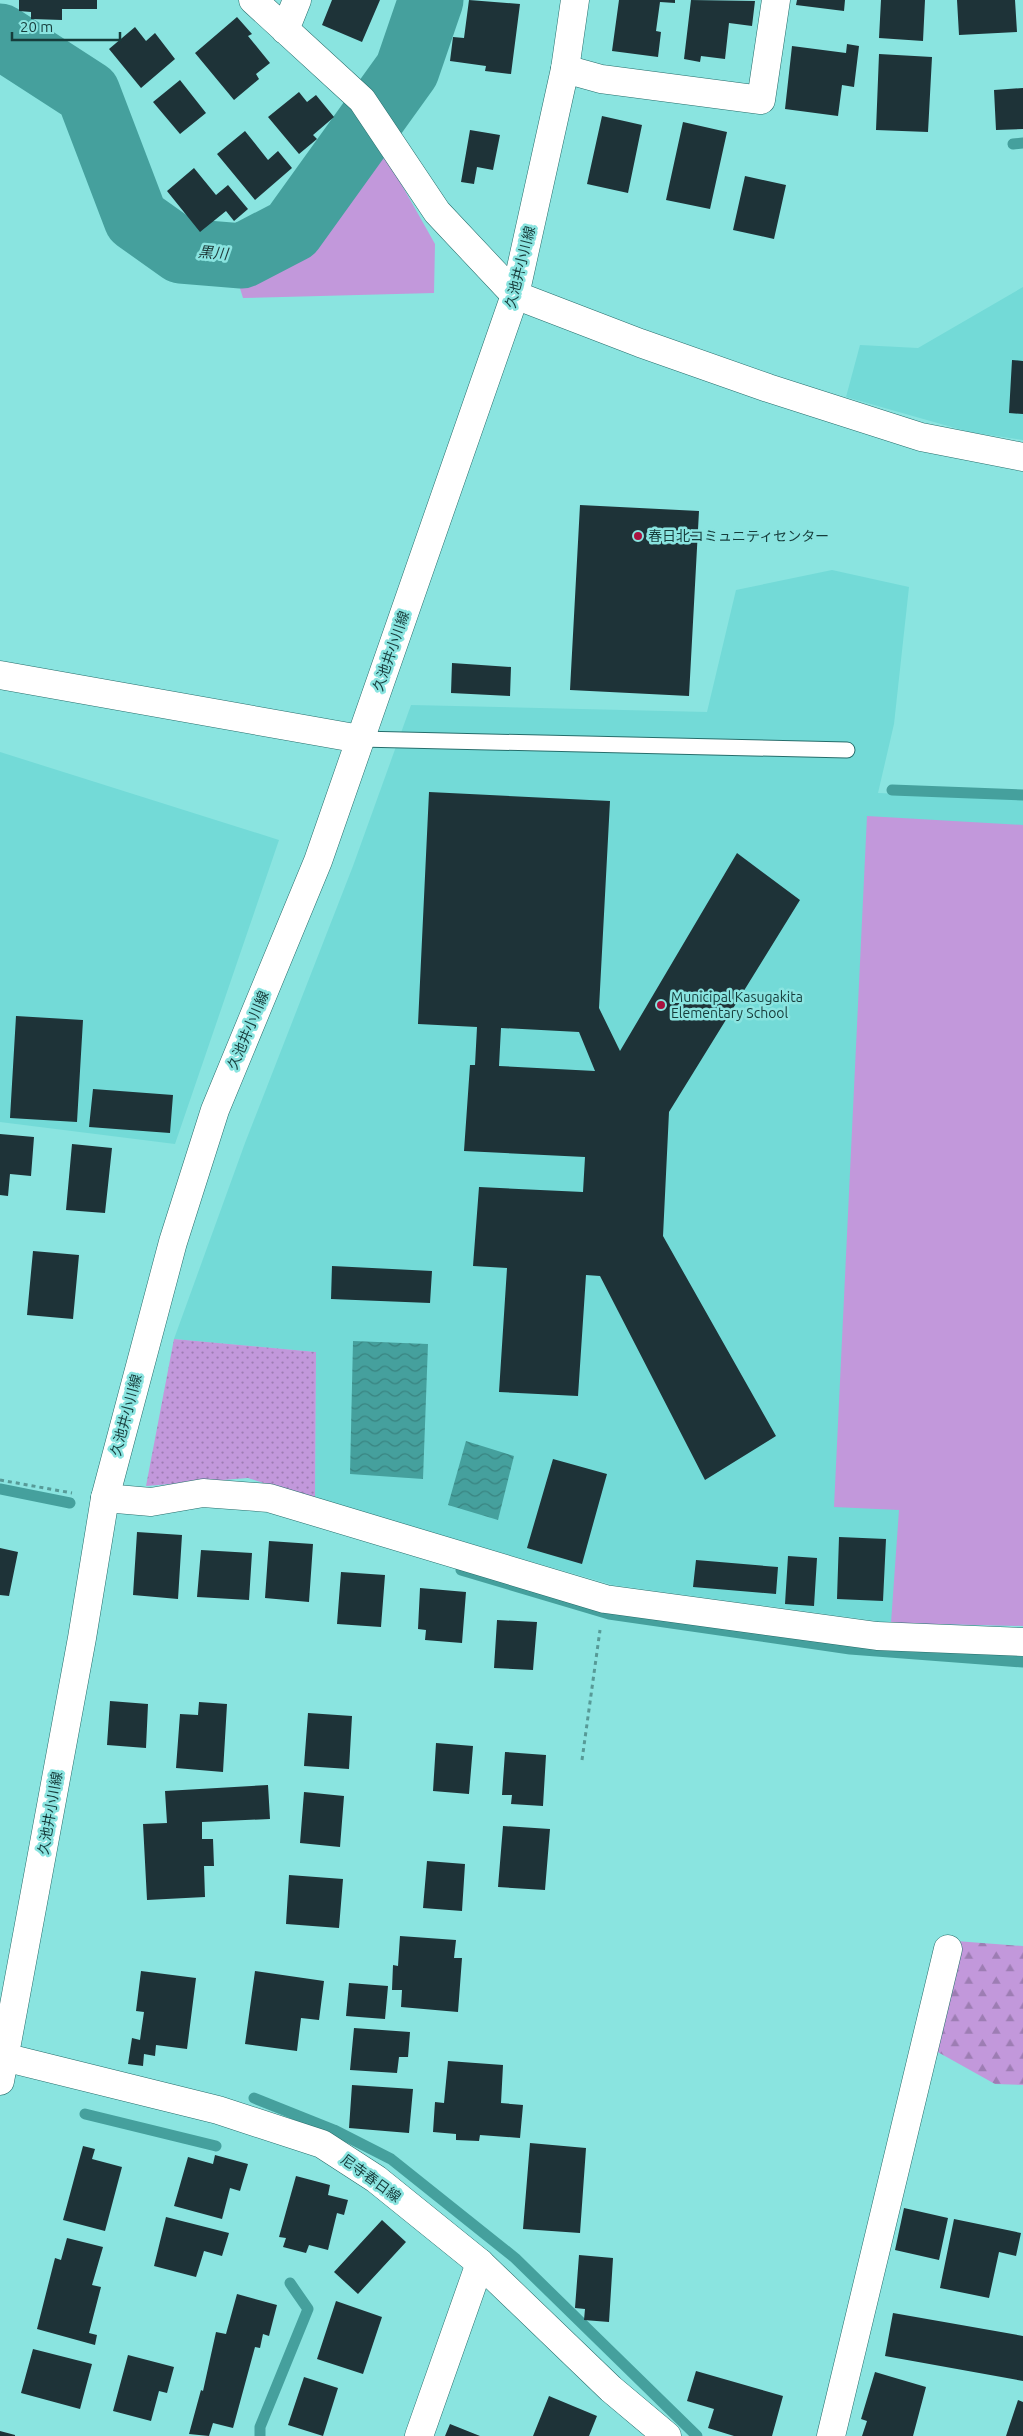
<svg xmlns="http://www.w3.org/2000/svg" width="1023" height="2436" font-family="Ubuntu,'Noto Sans JP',sans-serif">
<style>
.built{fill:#73dad7}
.grass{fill:#c298db}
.forest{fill:url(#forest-firs)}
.park{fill:url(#park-dots)}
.water{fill:url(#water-waves)}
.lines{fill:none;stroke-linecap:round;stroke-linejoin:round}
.stream{stroke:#45a09d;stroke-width:11}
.river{stroke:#45a09d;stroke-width:65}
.building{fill:#1e3338;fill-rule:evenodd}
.lane-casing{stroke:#266d6b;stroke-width:17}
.street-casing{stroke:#266d6b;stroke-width:29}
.secondary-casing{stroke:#266d6b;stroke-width:29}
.path{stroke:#579a97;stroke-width:3;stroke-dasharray:4 4;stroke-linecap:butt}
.lane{stroke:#fff;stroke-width:15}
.street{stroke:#fff;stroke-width:28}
.secondary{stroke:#fff;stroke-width:28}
.poi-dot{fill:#a9123f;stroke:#8ae4e0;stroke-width:2}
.labels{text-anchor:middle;stroke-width:5;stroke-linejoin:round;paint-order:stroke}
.street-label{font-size:14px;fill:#163c3b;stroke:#8ae4e0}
.poi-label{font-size:14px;fill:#163c3b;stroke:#8ae4e0;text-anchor:start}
.water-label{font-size:15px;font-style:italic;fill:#1e3a39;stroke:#8ae4e0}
</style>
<defs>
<pattern id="forest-firs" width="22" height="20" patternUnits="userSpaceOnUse" patternTransform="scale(1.25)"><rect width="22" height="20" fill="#c298db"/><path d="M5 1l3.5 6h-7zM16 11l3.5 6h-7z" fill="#9d7db3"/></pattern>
<pattern id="park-dots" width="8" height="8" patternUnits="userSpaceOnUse" patternTransform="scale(1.25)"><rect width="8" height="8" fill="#c298db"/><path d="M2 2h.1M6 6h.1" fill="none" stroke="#9d7db3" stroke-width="1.8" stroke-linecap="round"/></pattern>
<pattern id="water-waves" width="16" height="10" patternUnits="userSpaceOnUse" patternTransform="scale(1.25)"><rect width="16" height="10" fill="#45a09d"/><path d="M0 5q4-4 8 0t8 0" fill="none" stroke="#398481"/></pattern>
</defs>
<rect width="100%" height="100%" fill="#8ae4e0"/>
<!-- built -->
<path class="built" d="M1023,287V440L969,432L846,397L860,345L918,348Z
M832,570L909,587L894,724L878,793L1023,799V1626L891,1623L613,1585L315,1499L316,1352L174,1339L245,1143L353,866L411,705L707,712L736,590Z
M0,752L279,840L175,1144L0,1122Z"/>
<!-- grass -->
<path class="grass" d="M381,148L435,244L434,293L243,298L234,269L305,249Z
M867,816L1023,825V1626L891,1623L899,1510L834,1507Z"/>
<!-- forest -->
<path class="forest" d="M943,1940L1023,1946V2085L995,2084L918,2041Z"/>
<!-- park -->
<path class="park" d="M174,1339L316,1352L315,1499L248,1478L146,1486Z"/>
<!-- water -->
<path class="water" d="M353,1341L428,1344L423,1479L350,1474Z
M466,1441L514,1456L498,1520L448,1505Z"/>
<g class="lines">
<!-- stream -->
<path class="stream" d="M1013,144L1023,143
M892,790L1023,795
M0,1489L70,1503
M461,1570L609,1614L850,1649L1023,1662
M254,2098L334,2130L391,2159L515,2258L697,2436
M85,2114L216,2146
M260,2436V2427L308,2309L290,2283"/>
<!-- river -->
<path class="river" d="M0,36L88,93L136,219L181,251L242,256L292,230L407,70L431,0"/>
</g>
<!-- building -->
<path class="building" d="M19,0H97V9H62V20L31,19V12L19,11Z
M332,0H380L362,42L322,25Z
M469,0L520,4L511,74L485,71L486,66L450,61L453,37L464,38Z
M619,0H675V3L660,2L656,31L661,32L658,57L612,51Z
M691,0L755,1L752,26L729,23L725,59L701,56L700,62L684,59Z
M797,0H845L844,11L796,5Z
M881,0H925L923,41L879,38Z
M957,0H1015L1017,32L959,35Z
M237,17L252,34L248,36L270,63L256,74L259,79L234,100L195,53Z
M135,27L146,41L155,33L175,59L141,88L109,49Z
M847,44L859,46L854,87L842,85L838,116L785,109L792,46L846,53Z
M879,54L932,57L928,132L876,130Z
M180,80L206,113L180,134L153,102Z
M1023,88V129L996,130L994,90Z
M299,92L307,102L316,95L334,117L313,135L317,139L299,154L268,117Z
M602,116L642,125L628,193L587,184Z
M683,122L727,132L710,209L666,200Z
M470,130L500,135L493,170L477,167L474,184L461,182Z
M245,131L268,160L278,151L292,168L255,200L217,154Z
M194,168L216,195L228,185L248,209L234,221L226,211L200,232L167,191Z
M745,176L786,185L774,239L733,230Z
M1012,360L1023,361V414L1009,413Z
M580,505L699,511L689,696L570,690Z
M452,663L511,667L510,696L451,693Z
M429,792L610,801L599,1008L620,1051L737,853L800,900L669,1112L663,1236L776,1436L705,1480L600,1276L586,1275L578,1396L499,1392L507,1268L473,1266L479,1187L583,1192L585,1157L464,1151L470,1065H475L477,1027L418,1024ZM501,1028L579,1032L595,1071L499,1066Z
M16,1016L83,1020L77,1122L10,1118Z
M93,1089L173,1095L170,1133L89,1127Z
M0,1134L34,1137L31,1176L10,1174L8,1196L0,1195Z
M72,1144L112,1148L105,1213L66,1210Z
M33,1251L79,1255L73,1319L27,1315Z
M332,1266L432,1271L430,1303L331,1299Z
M553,1459L607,1474L582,1564L527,1548Z
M137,1532L182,1535L178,1599L133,1595Z
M839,1537L886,1539L883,1601L837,1599Z
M269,1541L313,1544L309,1602L265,1598Z
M0,1548L18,1552L9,1596L0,1595Z
M201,1550L252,1553L249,1600L197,1597Z
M788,1556L817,1558L814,1606L785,1604Z
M696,1560L778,1567L776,1594L693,1587Z
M341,1572L385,1575L381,1627L337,1624Z
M420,1588L466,1592L462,1643L425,1640L426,1630L418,1629Z
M497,1620L537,1622L533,1670L494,1668Z
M110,1701L148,1704L146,1748L107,1745Z
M199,1702L227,1704L223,1772L176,1768L180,1714L198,1715Z
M308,1713L352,1716L349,1769L304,1766Z
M436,1743L473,1746L469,1794L433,1791Z
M505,1752L546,1755L543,1806L511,1804L512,1795H502Z
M268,1785L270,1819L202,1822V1839H213L214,1866H204L205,1897L147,1900L143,1824L167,1823L165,1791Z
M304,1792L344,1796L340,1847L300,1843Z
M503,1826L550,1829L545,1890L498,1887Z
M427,1861L465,1864L462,1911L423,1908Z
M289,1875L343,1879L339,1928L286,1924Z
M400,1936L456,1940L454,1958H462L458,2012L401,2007L402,1990H392L393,1965L398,1966Z
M141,1971L196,1978L187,2049L156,2045L155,2056L144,2054L143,2066L128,2064L132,2038L140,2040L144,2012L136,2011Z
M255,1971L324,1981L319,2020L301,2018L297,2051L245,2044Z
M349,1983L388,1986L385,2019L346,2016Z
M354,2028L410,2032L408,2057H399L397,2073L350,2070Z
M448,2061L503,2065L501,2103L523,2105L520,2138L480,2135L479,2141L456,2140V2134L433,2132L435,2102L444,2103Z
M352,2085L413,2089L409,2133L349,2128Z
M530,2143L586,2148L580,2233L523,2229Z
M83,2146L95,2149L92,2159L122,2167L105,2231L63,2220Z
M215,2155L248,2164L240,2191L230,2188L222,2219L174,2206L188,2157L213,2164Z
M296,2176L330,2185L328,2195L348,2200L344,2215L337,2213L328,2250L309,2245L306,2253L283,2247L286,2238L279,2237Z
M904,2208L948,2218L939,2260L895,2250Z
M166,2217L229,2233L222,2256L204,2251L196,2277L154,2266Z
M954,2219L1021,2233L1016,2256L999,2252L989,2298L940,2288Z
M382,2220L406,2242L358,2294L334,2272Z
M67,2238L103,2247L92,2285L101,2287L89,2333L97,2335L95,2345L37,2329L55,2258L61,2260Z
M579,2255L613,2258L609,2322L584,2320L585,2309L575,2308Z
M237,2294L277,2305L269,2336L263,2334L260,2348L255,2347L233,2428L213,2423L209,2436L189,2434L201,2390L203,2391L216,2332L226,2334Z
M336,2301L382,2317L363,2374L317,2359Z
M893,2313L1023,2336V2381L885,2356Z
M33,2349L92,2364L80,2409L21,2393Z
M128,2355L174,2367L167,2393L159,2391L151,2421L113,2411Z
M696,2371L783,2396L772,2436H734L708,2428L714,2409L687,2401Z
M875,2372L926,2387L913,2436H862L867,2421L861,2419Z
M304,2377L338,2388L323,2436L288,2425Z
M549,2396L597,2416L589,2436H533Z
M1018,2400L1023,2402V2436H1006Z
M450,2424L480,2436H445Z
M0,2431L15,2435V2436H0Z"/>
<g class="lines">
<!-- lane casing -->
<g class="lane-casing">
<path id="lane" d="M360,739L847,750"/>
</g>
<!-- street casing -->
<g class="street-casing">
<path id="street" d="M253,0L362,100L437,212L515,295L640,343L768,388L921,437L1023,457
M285,30L297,0
M565,69L601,79L761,100L776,0
M0,675L360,739
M105,1498L151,1502L203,1493L269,1498L605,1599L877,1636L1023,1642
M419,2436L480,2263
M831,2436L948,1949"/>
</g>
<!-- secondary casing -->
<g class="secondary-casing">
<path id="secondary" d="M0,2056L218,2110L322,2144L376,2179L480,2263L611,2389L667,2436
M0,2081L82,1638L105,1498L173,1242L215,1110L318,861L515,295L565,69L575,0"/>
</g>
<!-- path -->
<path class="path" d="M0,1480L72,1493
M582,1760L600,1630"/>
<!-- lane -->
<use href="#lane" class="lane"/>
<!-- street -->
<use href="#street" class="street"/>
<!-- secondary -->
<use href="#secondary" class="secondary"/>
</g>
<!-- markers -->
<g class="poi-dot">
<circle cx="638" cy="536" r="5"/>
<circle cx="661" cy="1005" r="5"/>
</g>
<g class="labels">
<!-- street labels -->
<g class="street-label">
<text transform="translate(520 267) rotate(-76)" y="5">久池井小川線</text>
<text transform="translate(391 651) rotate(-71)" y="5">久池井小川線</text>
<text transform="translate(248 1030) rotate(-67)" y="5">久池井小川線</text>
<text transform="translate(126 1415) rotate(-75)" y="5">久池井小川線</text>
<text transform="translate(50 1813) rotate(-80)" y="5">久池井小川線</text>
<text transform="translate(371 2178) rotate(36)" y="5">尼寺春日線</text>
</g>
<!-- poi labels -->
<g class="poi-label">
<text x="648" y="541">春日北コミュニティセンター</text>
<text x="671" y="1002">Municipal Kasugakita<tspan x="671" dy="16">Elementary School</tspan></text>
</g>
<!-- water labels -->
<g class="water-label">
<text transform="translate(213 253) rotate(5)" y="5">黒川</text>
</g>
</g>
<!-- scale -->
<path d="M12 32v8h108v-8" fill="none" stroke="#163c3b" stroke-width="2.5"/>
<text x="20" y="32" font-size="15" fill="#163c3b" stroke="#8ae4e0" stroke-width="4" paint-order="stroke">20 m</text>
</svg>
